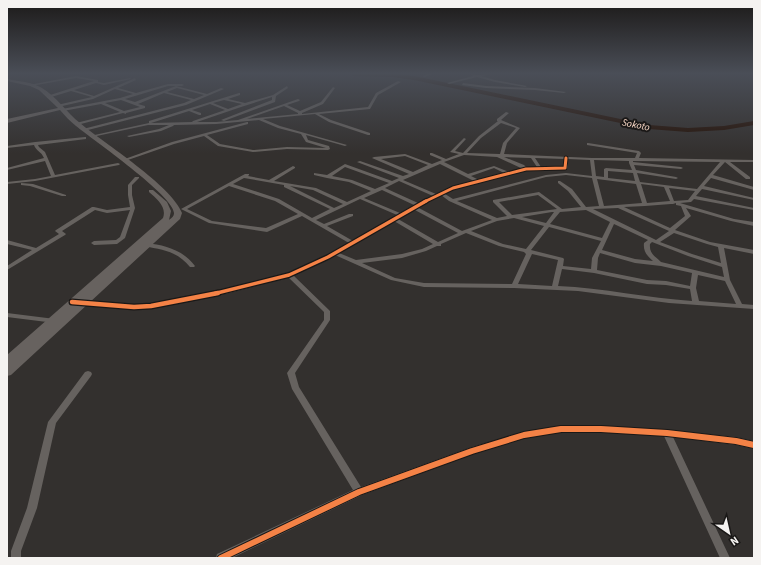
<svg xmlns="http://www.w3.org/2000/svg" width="761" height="565" font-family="'Source Sans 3',sans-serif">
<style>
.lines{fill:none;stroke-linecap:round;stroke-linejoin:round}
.river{fill:#241106;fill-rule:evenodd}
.street{fill:#66625f;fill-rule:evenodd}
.secondary{fill:#67625f;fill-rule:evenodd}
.cycleway-far3-casing{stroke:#1a1817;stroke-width:5}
.cycleway-far2-casing{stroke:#1a1817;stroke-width:6}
.cycleway-far1-casing{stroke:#1a1817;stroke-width:7}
.cycleway-casing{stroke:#1a1817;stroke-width:8}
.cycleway-far3{stroke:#f48246;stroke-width:3}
.cycleway-far2{stroke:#f48246;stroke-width:3.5}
.cycleway-far1{stroke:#f48246;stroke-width:4.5}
.cycleway{stroke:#f48246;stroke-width:6}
.labels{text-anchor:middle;stroke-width:4;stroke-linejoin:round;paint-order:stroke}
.far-water-label{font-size:10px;font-style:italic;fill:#fbdac8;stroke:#1a1817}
</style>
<rect width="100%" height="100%" fill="#33302e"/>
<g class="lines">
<!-- river -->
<path class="river" d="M351,74H398L414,76L649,125L688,128L724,126L754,121V125L724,130L688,132L649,129L414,80L393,77L354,76Z"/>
<!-- street -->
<path class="street" d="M7,74H11L7,76Z
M428,74H433L424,77L423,76Z
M470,74L477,75L493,74L481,76L495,80L527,86L525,87L495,82L477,77L449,84L447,83L473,76Z
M76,76L98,80V82L104,83L130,78L131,79L104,85L96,83L74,90L94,96L135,78L136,80L118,88L136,93L168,84H182L184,85L182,86H168L125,99L135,102L176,86L207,94L221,88L224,89L186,105L84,131L82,130L83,129L184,103L191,100L164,93L138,104L145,106V108L126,113V114L123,113L77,125H76V123L120,112L101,104L63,111H62V109L120,98L133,94L115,89L93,99L58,107L56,106L57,105L92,97L71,91L48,98H47V96L94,81L76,78L31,86L29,85ZM177,88L204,95L194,99L167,92ZM121,100L140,107L124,111L105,103Z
M398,81L401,82L378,95L370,109L319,114L331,120L370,133V135H368L329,122L315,114L263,119L280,126L347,145L345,146L306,135L308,140L329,146L330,149L328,150L287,149L253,152L218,146L204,136L174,144L125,161L122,160L172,142L247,122H248V124L207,135L220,144L253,150L287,147L326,148L306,142L301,134L278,128L259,120L216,124L174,125L173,126L161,131L129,137L127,136L159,129L169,125H148L92,137L90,136L149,123V121L239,93H240V95L228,99L245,103L273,95L287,86L288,88L276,96L275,102L224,121L221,120L272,100V97L241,107L197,122H216L238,120L298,99L300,100L299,101L287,105L300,111L321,102L333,87L335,88L323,104L302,113V114L368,107L376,93ZM224,100L242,104L228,109L213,103ZM210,104L225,110L193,121L192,122L151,123L189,111L199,115H201V113L192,110ZM284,106L298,113V114L247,119Z
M463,83L486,86L535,88L566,92L564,93L535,90L486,88L462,85Z
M506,112L509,113L501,120L520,128L507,143L504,154L592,158H635L637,153L587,145V143H588L639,151L641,153L639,158L754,160V162H730L750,177V179H746L725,162L713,175L754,187V190L711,178L704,186L754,198V200L702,189L696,196L754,208V210L694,199L691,202L680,203L734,219L754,222V226L731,221L686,208L691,216L675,230L710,242L754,250V254L724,248L730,280L742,304L754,305V309L669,303L578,291L514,288L424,287L391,280L335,255L293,275L330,311V320L295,373L299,387L361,487L472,447L524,432L561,426H601L667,430L736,437L754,441V449L736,445L673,437L730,558H720L664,436L601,432H561L524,438L473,454L362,495L232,558H216L217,554L353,490L292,389L287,373L324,320V312L288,277L229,293L151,308L134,309L81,305L78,303L81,301L134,305L151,304L229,289L287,274L326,256L349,243L302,216L267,232L209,223L181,209L245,174H249V175L248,176L269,180L293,166L295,167V168L274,181L316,188L347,202L371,191L349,182L327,178L314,175V173L327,175L345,164L392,181L399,178L357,162L360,161L403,176L409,174L372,158L374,157L405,154L432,164L442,160L430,155V153H432L446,159L459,154L450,152L464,138L466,139L455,151L463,153L479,136L498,121H497V119ZM501,123L516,128L503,143L500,154L467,153L481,138ZM464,155L497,157L523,169L509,172L494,166L468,174L444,162ZM405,156L428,165L413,172L381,159ZM504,157L531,158L537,167L527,168L524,165ZM535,158L564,159V167H541ZM568,159L590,160L592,176L566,173L546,175L453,199L445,194L455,189L526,170L567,169L568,167ZM594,160L629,161V163L632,170L606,168L604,169V177L596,176ZM633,161L720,162L697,189L640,182L637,173L676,179L678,178L676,177L636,170L634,165L681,169L683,168L681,167L633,162ZM440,164L474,181L451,187L436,194L403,180ZM345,167L389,183L375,189L352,180L332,176ZM494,168L504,173L479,180L471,176ZM608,171L633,173L635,181L608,178ZM566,175L592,178L599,206L586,207L572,189L560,181H558V183L568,191L581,207L562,209L539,192L493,200V202L507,216L497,218L457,201L546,177ZM244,178L284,185V187L330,209L312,218L279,199L233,184ZM597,179L636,184L642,203L604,206ZM399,181L433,196L418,203L385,188ZM641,184L664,187L670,201L647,203ZM229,186L275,201L298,214L266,228L212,221L187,209ZM290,186L313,190L343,204L334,208ZM669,188L695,191L688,200L674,201ZM382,190L414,205L400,213L364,198ZM441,195L449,201L492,220L462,231L417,207ZM538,195L557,209L512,215L499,202ZM360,199L397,215L353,241L327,226L353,216V214H349L324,224L316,220ZM676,203V205L681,206L685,216L670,228L624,207L645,206L671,204H673ZM618,208L669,231L656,240L593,209ZM413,209L458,233L438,242L398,219ZM586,210L610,222L602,238L550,224L560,212ZM552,212H554L546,223L522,217ZM514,218L544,226L526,249L503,244L471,231L497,221ZM394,221L433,244L422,249L402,254L356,260L339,253ZM614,224L648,240L644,243C643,251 647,256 653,261L635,259L602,250ZM549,227L601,241L592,258L591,269L563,266L564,259L563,258L531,250ZM466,233L499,246L524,252L526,254L512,284L424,283L395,278L362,263L402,258L426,251L437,246H441V244ZM674,233L707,244L718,247L721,263L692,254L660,242ZM652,242L688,256L722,267L724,277L661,262C655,256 649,254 650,244ZM600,253L635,263L661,266L692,273L690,286L666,281L647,280L597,270L598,258ZM532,254L558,260L552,286L518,284ZM562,269L594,273L647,284L666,285L690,289L692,301C648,298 603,288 558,286ZM698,275L725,281L736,304L699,301L696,288Z
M85,137H86V139L38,145L39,147L45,152L55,175L118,163L120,164L119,165L35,181L7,184V182L35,179L51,176L45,161L7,170V168L44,158C41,151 36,151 34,145L7,148V146L35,142Z
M135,177H139V178L132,185V195L135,208L125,238L117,244L94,245L91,243L94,241L116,240L120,237L130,210L107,213L95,210L62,231L66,234L65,235L7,270V266L32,250L7,244V240L36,248L59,234L55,231L56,230L92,207H94L107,210L130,207L128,195V185Z
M21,183L33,184L66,195V196H62L30,186L21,185Z
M146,243C165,245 183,250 195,266L194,267H190C177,251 163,250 144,246L143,245Z
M7,313L55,319L58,321L55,323L7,317Z
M88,371L91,372L92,374L91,376L56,423L37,508L21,551V558H11V551L27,508L48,422L85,372Z"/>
<!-- secondary -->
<path class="secondary" d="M7,79C18,81 32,82 42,88C55,95 68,114 80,123C105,144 171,185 182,213L180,219L11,375L7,376V366L8,364L7,365V355L163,218C167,207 157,199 149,192V190H153L167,202L171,211L169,220C171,218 174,217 174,213C174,196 92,139 76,126C70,121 65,116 60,110L7,123V119L58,108L39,90L30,86L7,81Z"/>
<!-- cycleway-far3 casing -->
<g class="cycleway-far3-casing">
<path id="cycleway-far3" d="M424,202L453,188L526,169L565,168L566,158"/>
</g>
<!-- cycleway-far2 casing -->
<g class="cycleway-far2-casing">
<path id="cycleway-far2" d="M213,294L289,275L328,257L426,201"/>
</g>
<!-- cycleway-far1 casing -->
<g class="cycleway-far1-casing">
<path id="cycleway-far1" d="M72,302L134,307L151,306L218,293"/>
</g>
<!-- cycleway casing -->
<g class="cycleway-casing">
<path id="cycleway" d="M221,558L359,492L472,451L524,435L561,429H601L667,433L736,441L754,445"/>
</g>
<!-- cycleway-far3 -->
<use href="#cycleway-far3" class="cycleway-far3"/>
<!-- cycleway-far2 -->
<use href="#cycleway-far2" class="cycleway-far2"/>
<!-- cycleway-far1 -->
<use href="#cycleway-far1" class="cycleway-far1"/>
<!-- cycleway -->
<use href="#cycleway" class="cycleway"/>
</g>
<!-- sky -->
<linearGradient id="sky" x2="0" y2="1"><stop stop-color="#1c1a19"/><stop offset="0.48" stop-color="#4a4e57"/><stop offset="1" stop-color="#4a4e57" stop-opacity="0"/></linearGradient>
<rect width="761" height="153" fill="url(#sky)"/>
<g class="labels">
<!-- far-water labels -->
<g class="far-water-label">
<text transform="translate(636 124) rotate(11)" y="4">Sokoto</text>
</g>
</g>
<!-- border -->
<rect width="761" height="565" fill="none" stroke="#f5f3f1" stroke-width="16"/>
<!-- north arrow -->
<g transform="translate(729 533) rotate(146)" stroke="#1a1817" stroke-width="3" paint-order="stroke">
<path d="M0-3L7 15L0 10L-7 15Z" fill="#f5f3f1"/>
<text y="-6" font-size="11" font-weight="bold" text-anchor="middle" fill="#f5f3f1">N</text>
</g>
</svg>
